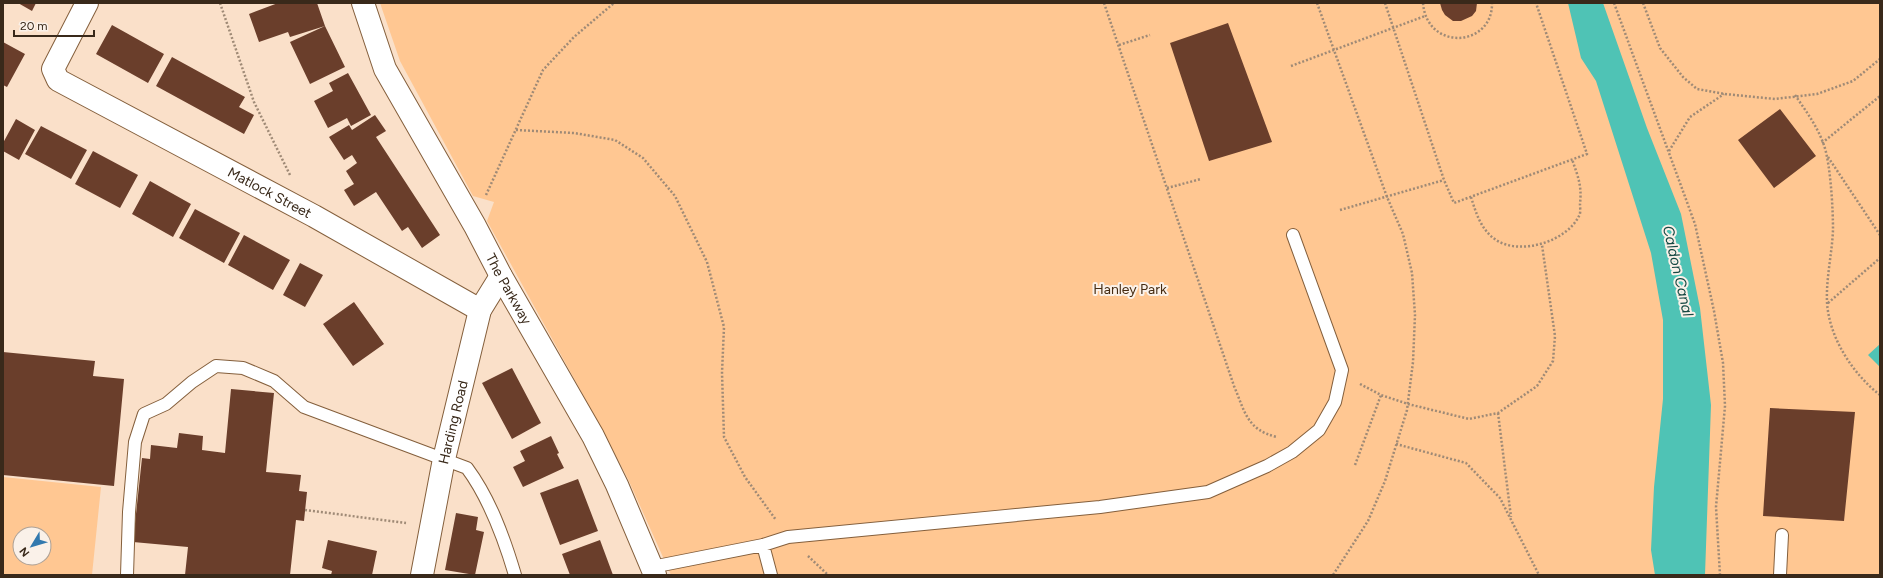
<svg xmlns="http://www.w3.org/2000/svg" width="1883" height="578" font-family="Figtree,sans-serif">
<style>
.green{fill:#ffc792;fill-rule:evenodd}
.water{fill:#4fc3b5}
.building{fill:#6a3e2b}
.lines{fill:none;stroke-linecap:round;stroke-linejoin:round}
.lane-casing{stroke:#845f3c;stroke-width:14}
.street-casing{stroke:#845f3c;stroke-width:24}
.path{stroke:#9f8a76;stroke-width:2.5;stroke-dasharray:2 2;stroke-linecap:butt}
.lane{stroke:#fff;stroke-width:12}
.street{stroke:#fff;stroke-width:22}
.labels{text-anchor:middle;stroke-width:4;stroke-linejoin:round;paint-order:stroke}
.street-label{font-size:14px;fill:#39291a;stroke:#faf1e9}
.park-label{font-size:14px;fill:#452b11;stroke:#faf1e9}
.water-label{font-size:15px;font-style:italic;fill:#164943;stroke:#faf1e9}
</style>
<rect width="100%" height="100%" fill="#fae0c9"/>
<!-- green -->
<path class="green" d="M380,3H1880V575H671L628,479L603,431L487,221L494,202L473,196L400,61Z
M3,477L101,487L92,575H3ZM20,534H44V558H20Z"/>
<!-- water -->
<path class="water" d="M1568,3H1603L1647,128L1681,214L1700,308L1711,405L1705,575H1655L1651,550L1654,487L1663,399V320L1651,253L1596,81L1581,58Z
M1880,344V365L1879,366L1868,355Z"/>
<!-- building -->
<path class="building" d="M18,3H36L32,11Z
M278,3H317L325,26L290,37L288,32L259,42L249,14Z
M1440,3H1477L1476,11L1472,16L1461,21H1453L1445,15L1442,10Z
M1228,23L1272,142L1209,161L1170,43Z
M112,25L164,54L148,83L96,54Z
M325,26L345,67L310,84L290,42Z
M3,42L25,54L7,87L3,85Z
M172,57L245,97L239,107L254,115L244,134L156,86Z
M348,73L371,115L351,126L347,118L328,128L314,101L333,91L329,83Z
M1780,109L1816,156L1774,188L1738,140Z
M375,115L386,131L376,137L440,235L422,248L408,227L402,231L376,192L354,206L344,190L354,184L346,171L357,163L352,155L344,160L329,137L349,125L352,130Z
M16,119L35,130L19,160L3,151V143Z
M41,126L87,150L71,179L25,154Z
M93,151L138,175L120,208L75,184Z
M150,181L191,204L173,237L132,214Z
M195,209L240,233L224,263L179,238Z
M244,235L290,260L273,290L228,265Z
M300,263L323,275L305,307L283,295Z
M354,302L384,344L353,366L323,324Z
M3,352L95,361L93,376L124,379L114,486L3,475Z
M512,368L541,423L512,439L482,383Z
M231,389L274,393L266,472L301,475L299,491L307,492L304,521L296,520L290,575H185L188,547L133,542L142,458L150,459L151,445L177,448L179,433L203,436L202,450L225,453Z
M1770,408L1855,412L1844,521L1763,516Z
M551,436L559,453L557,454L564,468L523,487L513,467L525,461L520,451Z
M578,479L598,531L560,545L540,493Z
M456,513L478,517L476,530L484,532L475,575L445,570Z
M328,540L377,551L372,575H331L332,571L322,568Z
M600,540L613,575H570L562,554Z"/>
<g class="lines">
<!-- lane casing -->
<g class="lane-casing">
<path id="lane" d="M763,545L771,575
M652,567L763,545L788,537L1100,507L1208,492L1267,466L1292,452L1319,430L1335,402L1342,370L1293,235
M127,575L129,512L135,442L144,414L166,404L192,382L216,366L243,368L274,381L304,407L467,468C490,499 504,538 515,575
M1780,575L1782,535"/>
</g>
<!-- street casing -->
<g class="street-casing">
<g id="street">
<path id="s1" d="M87,3L53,69L58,80L314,216L480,310"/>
<path id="s2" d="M363,3L385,69L475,226L501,276L593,436L617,485L655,575"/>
<path id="s3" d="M422,575L444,459L480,310L501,276"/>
</g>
</g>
<!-- path -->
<path class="path" d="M220,3L254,102L290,175
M1104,3L1234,386C1245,412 1247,430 1277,437
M1317,3L1387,197L1403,234L1412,273L1415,315L1413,362L1407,410L1385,481L1368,521L1333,575
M1385,3L1444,180L1454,203L1587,154L1536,3
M1423,3C1427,52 1493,47 1492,3
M1614,3L1695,224L1714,311L1723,363L1725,406L1716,507L1720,575
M1643,3L1660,48L1683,77L1697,89L1725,94L1775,99L1817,94L1853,81L1880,59
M1119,45L1150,35
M1291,66L1425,16
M1795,95C1808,114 1823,134 1827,157C1831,177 1833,209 1833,230C1832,254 1826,278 1827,302C1829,338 1853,374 1880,395
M516,130L574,133L615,140L643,158L675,196L707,262L724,327L722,373L724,437L745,477L776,520
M1822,143L1880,96
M1669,151L1690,117L1724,94
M1828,157L1880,235
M1167,188L1201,179
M486,195L543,70L574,37L614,3
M1471,197C1476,213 1481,230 1496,240C1521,256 1567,241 1579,216C1581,213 1580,207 1580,204C1582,185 1578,177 1572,159
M1340,210L1444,180
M1828,303L1880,258
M1360,384L1381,395L1408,404L1469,419L1498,413L1537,386L1553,361L1555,336L1542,245
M1498,413L1511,517
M1396,444L1466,463L1500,498L1539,575
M1355,465L1381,395
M305,510L406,523
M808,556L828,575"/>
<!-- lane -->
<use href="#lane" class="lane"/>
<!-- street -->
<use href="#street" class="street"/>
</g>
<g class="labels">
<!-- street labels -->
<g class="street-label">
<text dy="5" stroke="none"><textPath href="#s1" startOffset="326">Matlock Street</textPath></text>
<text dy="5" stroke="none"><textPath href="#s2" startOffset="322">The Parkway</textPath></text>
<text dy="5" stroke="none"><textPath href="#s3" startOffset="156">Harding Road</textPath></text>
</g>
<!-- park labels -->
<g class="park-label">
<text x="1130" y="294">Hanley Park</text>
</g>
<!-- water labels -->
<g class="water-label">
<text transform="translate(1678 271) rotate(77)" y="5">Caldon Canal</text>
</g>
</g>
<!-- border -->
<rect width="1883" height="578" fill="none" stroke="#39291a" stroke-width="8"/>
<!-- north arrow -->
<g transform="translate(32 546) rotate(232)"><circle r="19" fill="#faf1e9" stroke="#ada196"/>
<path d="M0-3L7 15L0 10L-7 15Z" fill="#3279ae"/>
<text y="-6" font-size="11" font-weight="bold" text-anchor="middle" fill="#39291a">N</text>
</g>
<!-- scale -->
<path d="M14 30v6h80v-6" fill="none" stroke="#39291a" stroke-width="2"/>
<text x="20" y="30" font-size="12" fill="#39291a" stroke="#faf1e9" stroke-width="3" paint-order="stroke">20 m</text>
</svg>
